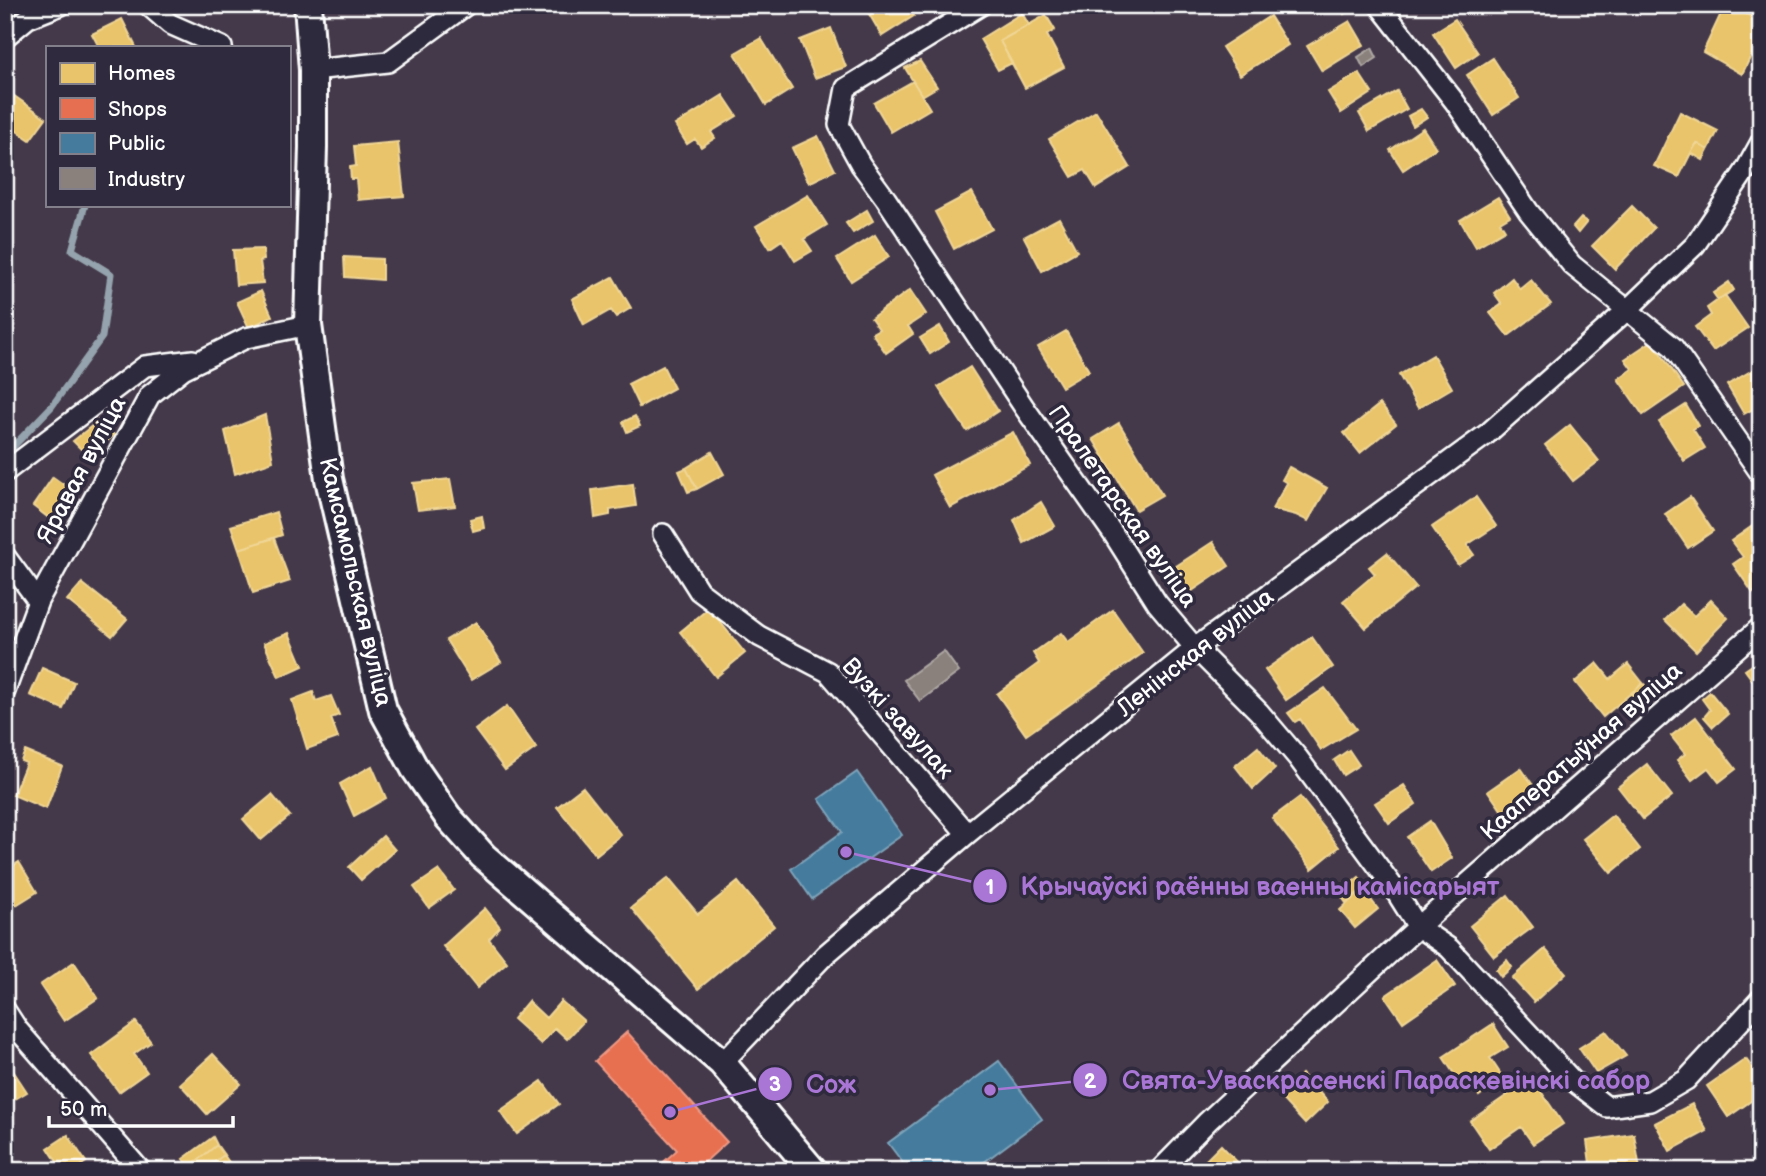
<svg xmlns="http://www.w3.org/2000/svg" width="1766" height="1176" font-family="'Balsamiq Sans',sans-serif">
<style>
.homes{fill:#e9c46a;stroke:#f0d697;stroke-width:2}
.shops{fill:#e76f51;stroke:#ee9a85;stroke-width:2}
.public{fill:#457b9d;stroke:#7da3ba;stroke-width:2}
.industry{fill:#8a817c;stroke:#ada7a3;stroke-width:2}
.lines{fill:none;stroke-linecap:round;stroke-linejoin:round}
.stream{stroke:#94a3ad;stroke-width:7}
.minor-casing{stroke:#fff;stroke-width:24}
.secondary-casing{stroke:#fff;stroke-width:32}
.minor{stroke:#2f2a3d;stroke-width:19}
.secondary{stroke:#2f2a3d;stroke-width:26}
.labels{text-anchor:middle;stroke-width:7;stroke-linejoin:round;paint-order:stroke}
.street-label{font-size:24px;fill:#fff;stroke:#2f2a3d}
.leader{fill:none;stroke:#a976d5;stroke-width:2.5}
.callout-dot{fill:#a976d5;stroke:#2f2a3d;stroke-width:2.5}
.mark-label{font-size:21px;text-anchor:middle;font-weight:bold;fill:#fff}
.callout-label{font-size:26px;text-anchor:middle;font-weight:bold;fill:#a976d5;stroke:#2f2a3d;stroke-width:7;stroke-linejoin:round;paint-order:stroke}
</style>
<rect width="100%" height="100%" fill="#44394a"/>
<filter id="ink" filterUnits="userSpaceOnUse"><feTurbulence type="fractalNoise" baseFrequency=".0143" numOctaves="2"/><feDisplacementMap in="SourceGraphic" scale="14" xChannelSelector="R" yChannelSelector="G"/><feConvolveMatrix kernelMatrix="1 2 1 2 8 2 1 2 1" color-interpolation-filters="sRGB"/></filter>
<g filter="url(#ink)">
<!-- homes -->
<path class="homes" d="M868,5H908L914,16L882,36L865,7Z
M1342,5H1355L1356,7L1344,14L1339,7Z
M1725,5H1761V36L1742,74L1703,52Z
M1730,5H1761V22Z
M1022,13L1029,25L1000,41L1012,63L998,70L980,39Z
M1046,15L1055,30L1047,35L1064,67L1025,88L1000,41Z
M1270,16L1288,45L1240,75L1222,47Z
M122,19L136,47H99L92,34Z
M1455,19L1478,53L1456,68L1433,33Z
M1350,21L1364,45L1322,71L1307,46Z
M831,28L846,67L815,78L800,40Z
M761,38L792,89L766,105L735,53Z
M1493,58L1519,98L1493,115L1467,75Z
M920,61L937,87L922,96L905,68Z
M1359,73L1372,93L1341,113L1328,92Z
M913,81L930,109L891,132L874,103Z
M7,91L46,118L30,140L5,123Z
M1397,91L1407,109L1369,131L1359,113Z
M723,95L737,116L711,132L715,138L701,147L695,139L687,144L675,125Z
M1421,109L1427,117L1413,126L1408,116Z
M1096,111L1130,167L1096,188L1085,170L1072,177L1049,139Z
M1680,112L1718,131L1703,160L1691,153L1679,177L1654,166Z
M1423,128L1436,148L1403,170L1390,150Z
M818,136L835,170L809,183L792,148Z
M398,142L404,196L358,200L356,179H351L350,167L356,166L354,146Z
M1697,143L1708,150L1703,160L1691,153Z
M972,192L992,229L954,249L935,212Z
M808,195L827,225L804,239L812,251L795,261L782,240L770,248L756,226Z
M1498,197L1510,216L1500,222L1505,230L1476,247L1460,220Z
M1632,206L1654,228L1615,269L1592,246Z
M867,210L873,221L853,233L846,223Z
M1059,218L1077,251L1042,271L1024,237Z
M1581,218L1587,222L1578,233L1573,227Z
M1761,222V241L1751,229Z
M875,235L889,257L851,281L837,259Z
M263,249L264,260L260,261L263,283L236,285L233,250Z
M344,257L382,259V280L345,277Z
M613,277L631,308L616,317L611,310L584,325L572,299Z
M1512,278L1520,289L1531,280L1551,304L1508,336L1490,313L1502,304L1494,293Z
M1729,282L1734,290L1718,300L1713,293Z
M910,290L926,314L908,326L913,334L886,353L872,333L879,329L871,318Z
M261,291L272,316L249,328L237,302Z
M1725,295L1748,328L1713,351L1695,327L1711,315L1707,308Z
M940,326L949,342L930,354L920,338Z
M1066,331L1089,371L1062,387L1038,347Z
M1652,341L1684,387L1643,415L1618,379L1632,369L1625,359Z
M1433,355L1452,388L1418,408L1399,375Z
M1761,365V405L1744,414L1727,385Z
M663,366L674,388L639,407L628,384Z
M970,367L998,411L967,431L938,387Z
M1380,404L1396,424L1360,453L1344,433Z
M1686,405L1698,426L1693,429L1705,448L1684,461L1659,422Z
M265,415L273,461L235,474L225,431Z
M635,416L640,426L627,432L623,422Z
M99,420L114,435L95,452L99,455L93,461L73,441Z
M1119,423L1162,495L1136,510L1093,439Z
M1570,425L1599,461L1573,481L1545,445Z
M1013,432L1030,465L950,508L932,475Z
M712,452L724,474L697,489L686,468Z
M1289,467L1327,488L1308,521L1296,515L1272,509L1287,483L1282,480Z
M686,468L697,489L688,492L679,471Z
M53,477L74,492L54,522L33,506Z
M450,479L455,506L418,510L413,483Z
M633,484L636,506L610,510V515L595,518L592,490Z
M1476,497L1496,526L1467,545L1474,555L1458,565L1432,527Z
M1690,497L1713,531L1688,548L1665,514Z
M1041,502L1055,526L1024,543L1014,520Z
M276,512L282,535L239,549L231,526Z
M482,516L484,528L473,531L470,519Z
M1761,520V587L1753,593L1733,564L1743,557L1731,541Z
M274,538L290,581L253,593L239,549Z
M1213,542L1229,566L1186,595L1170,570Z
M1387,553L1416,587L1366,628L1343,601L1375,574L1369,567Z
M82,583L127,619L112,636L67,600Z
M1711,600L1728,618L1696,651L1665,620L1681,604L1694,616Z
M709,608L745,653L716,677L680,632Z
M1113,610L1143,653L1026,735L997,694L1039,663L1033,653L1061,633L1068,642Z
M476,622L501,662L471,680L446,640Z
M289,633L303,666L279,677L264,643Z
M1312,637L1333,667L1286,700L1265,670Z
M1761,659V692L1745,670Z
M1597,663L1610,679L1628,664L1643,683L1603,717L1575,682Z
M42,668L74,682L63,709L30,695Z
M1643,683L1653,695L1642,705L1631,694Z
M1325,688L1356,729L1321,750L1300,719L1295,722L1288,713Z
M313,692L316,701L331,696L339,715L331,718L338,738L307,749L292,700Z
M1710,692L1728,714L1713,727L1704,717L1710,710L1702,699Z
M507,706L536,748L505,770L475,730Z
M1696,717L1736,769L1719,782L1708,768L1692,780L1677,760L1685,754L1671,736Z
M1258,747L1275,769L1253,789L1235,766Z
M1349,750L1359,765L1343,775L1334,760Z
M25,751L62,766L46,809L13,795L26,763L21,761Z
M1647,764L1672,796L1643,819L1618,787Z
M372,766L386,798L354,816L340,784Z
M1521,768L1537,791L1504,814L1488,791Z
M1404,785L1416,804L1389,823L1375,803Z
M583,787L621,835L596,855L557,807Z
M272,795L290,816L261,840L243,819Z
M1300,797L1339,847L1312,869L1272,818Z
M1613,815L1640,849L1611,873L1583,839Z
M1430,821L1452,858L1431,872L1407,837Z
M383,836L395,850L361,880L349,867Z
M19,862L37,892L5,912V871Z
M439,870L454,890L429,908L414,887Z
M1359,877L1366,886L1346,903L1339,893Z
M668,878L698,914L738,882L774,926L698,989L631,908Z
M1363,889L1378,909L1355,928L1340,910Z
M1508,895L1533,927L1494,956L1470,926Z
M485,908L500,927L489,939L507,962L477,988L443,946Z
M1545,949L1566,973L1534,1002L1512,978Z
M1437,960L1455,986L1403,1022L1385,996Z
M1507,960L1512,967L1501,977L1496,970Z
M74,962L98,998L64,1021L40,985Z
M528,1001L546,1018L561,1001L584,1021L567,1039L555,1028L541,1044L513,1019Z
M136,1022L151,1042L134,1054L147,1072L119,1092L91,1055Z
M1493,1024L1508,1047L1490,1058L1504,1079L1479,1096L1471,1084L1464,1089L1443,1057Z
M1606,1031L1626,1056L1596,1073L1579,1048Z
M213,1054L241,1084L207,1114L180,1084Z
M1746,1059L1761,1080V1094L1728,1117L1707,1086Z
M8,1063L27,1092L5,1105V1064Z
M1302,1074L1328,1102L1305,1124L1279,1096Z
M1532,1078L1563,1124L1533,1144L1521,1127L1489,1149L1470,1121Z
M542,1081L559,1104L517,1134L500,1111Z
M1692,1104L1707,1131L1670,1151L1655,1123Z
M1634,1134L1640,1169L1591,1171L1587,1141Z
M68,1135L86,1162L73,1171H63L48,1148Z
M213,1137L217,1145L189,1167L183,1159Z
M217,1145L224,1155L202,1171H184Z
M1221,1145L1245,1170L1195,1171Z
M224,1155L235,1171H202Z"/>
<!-- shops -->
<path class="shops" d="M627,1032L727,1142L695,1171H662L658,1167L677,1150L595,1061Z"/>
<!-- public -->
<path class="public" d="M857,772L902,835L812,899L791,869L842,832L819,799Z
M999,1061L1042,1119L972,1171H909L888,1143Z"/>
<!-- industry -->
<path class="industry" d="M1372,48L1377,58L1363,67L1358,57Z
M944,651L959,672L920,701L904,680Z"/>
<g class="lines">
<!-- stream -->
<path class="stream" d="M5,455L52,406L102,337L111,274L72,250L85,205"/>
<!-- minor casing -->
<g class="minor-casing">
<path id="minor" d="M148,5L170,24L222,47
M981,5L846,88L839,125L861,165L886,199L1024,407L1114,535L1157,603L1195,648L1259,712L1298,758L1391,884L1418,927L1449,948L1572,1080L1607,1107L1650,1101L1686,1080L1761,999
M1379,5L1455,102L1529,212L1572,265L1673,347L1761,474
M5,37L28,18L61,5
M313,70L388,62L466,5
M5,472L145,366L193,360
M663,534L699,591L759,636L828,672L967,834
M5,556L38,601
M5,691L38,601L150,395L183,369L246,338L308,325
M5,1010L18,1030L141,1171
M722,1063L825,955L967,834L1195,648L1487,434L1626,311L1695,245L1745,171L1761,142
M1159,1171L1208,1121L1418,927L1761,627"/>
</g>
<!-- secondary casing -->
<g class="secondary-casing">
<path id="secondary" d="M308,5L313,70V147L308,325L329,479L383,710L415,769L448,817L483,856L722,1063L813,1171"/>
</g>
<!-- minor -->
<use href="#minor" class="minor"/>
<!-- secondary -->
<use href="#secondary" class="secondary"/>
</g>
</g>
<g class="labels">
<!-- street labels -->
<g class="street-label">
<text transform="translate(81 470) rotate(-62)" y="8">Яравая вуліца</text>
<text transform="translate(1123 506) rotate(55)" y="8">Пралетарская вуліца</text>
<text transform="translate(356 582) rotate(77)" y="8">Камсамольская вуліца</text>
<text transform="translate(1195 652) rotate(-38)" y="8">Ленінская вуліца</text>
<text transform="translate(898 718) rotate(48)" y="8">Вузкі завулак</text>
<text transform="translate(1581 751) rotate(-41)" y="8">Кааператыўная вуліца</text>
</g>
</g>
<!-- callouts -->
<path class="leader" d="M846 852L990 886M990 1090L1090 1080M670 1112L775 1084"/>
<g class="callout-dot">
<circle cx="846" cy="852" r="7"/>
<circle cx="990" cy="1090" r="7"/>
<circle cx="670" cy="1112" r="7"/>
<circle cx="990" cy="886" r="18"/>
<circle cx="1090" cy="1080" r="18"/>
<circle cx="775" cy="1084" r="18"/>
</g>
<g class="mark-label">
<text x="990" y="894">1</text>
<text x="1090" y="1088">2</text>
<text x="775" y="1091">3</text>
</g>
<g class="callout-label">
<text x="1260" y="895">Крычаўскі раённы ваенны камісарыят</text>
<text x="1386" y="1089">Свята-Уваскрасенскі Параскевінскі сабор</text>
<text x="831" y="1093">Сож</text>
</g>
<!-- margin -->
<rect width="1766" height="1176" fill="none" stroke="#2f2a3d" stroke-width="28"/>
<rect x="14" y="14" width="1738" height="1148" fill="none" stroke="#fff" stroke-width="2.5" filter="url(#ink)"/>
<!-- legend -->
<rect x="46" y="46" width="245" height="161" fill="#2f2a3d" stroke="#827f8b" stroke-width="2"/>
<rect x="60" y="63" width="35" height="21" fill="#e9c46a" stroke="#827f8b" stroke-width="2"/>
<text x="108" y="80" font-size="21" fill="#ffffff">Homes</text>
<rect x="60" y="98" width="35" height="21" fill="#e76f51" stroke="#827f8b" stroke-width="2"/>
<text x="108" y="116" font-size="21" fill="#ffffff">Shops</text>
<rect x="60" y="133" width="35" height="21" fill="#457b9d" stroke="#827f8b" stroke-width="2"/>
<text x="108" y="150" font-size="21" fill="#ffffff">Public</text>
<rect x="60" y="168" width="35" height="21" fill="#8a817c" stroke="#827f8b" stroke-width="2"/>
<text x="108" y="186" font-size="21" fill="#ffffff">Industry</text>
<!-- scale -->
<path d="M49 1116v10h184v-10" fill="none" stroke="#ffffff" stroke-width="3.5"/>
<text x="60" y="1116" font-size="21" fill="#ffffff" stroke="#2f2a3d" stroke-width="5" paint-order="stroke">50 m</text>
</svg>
